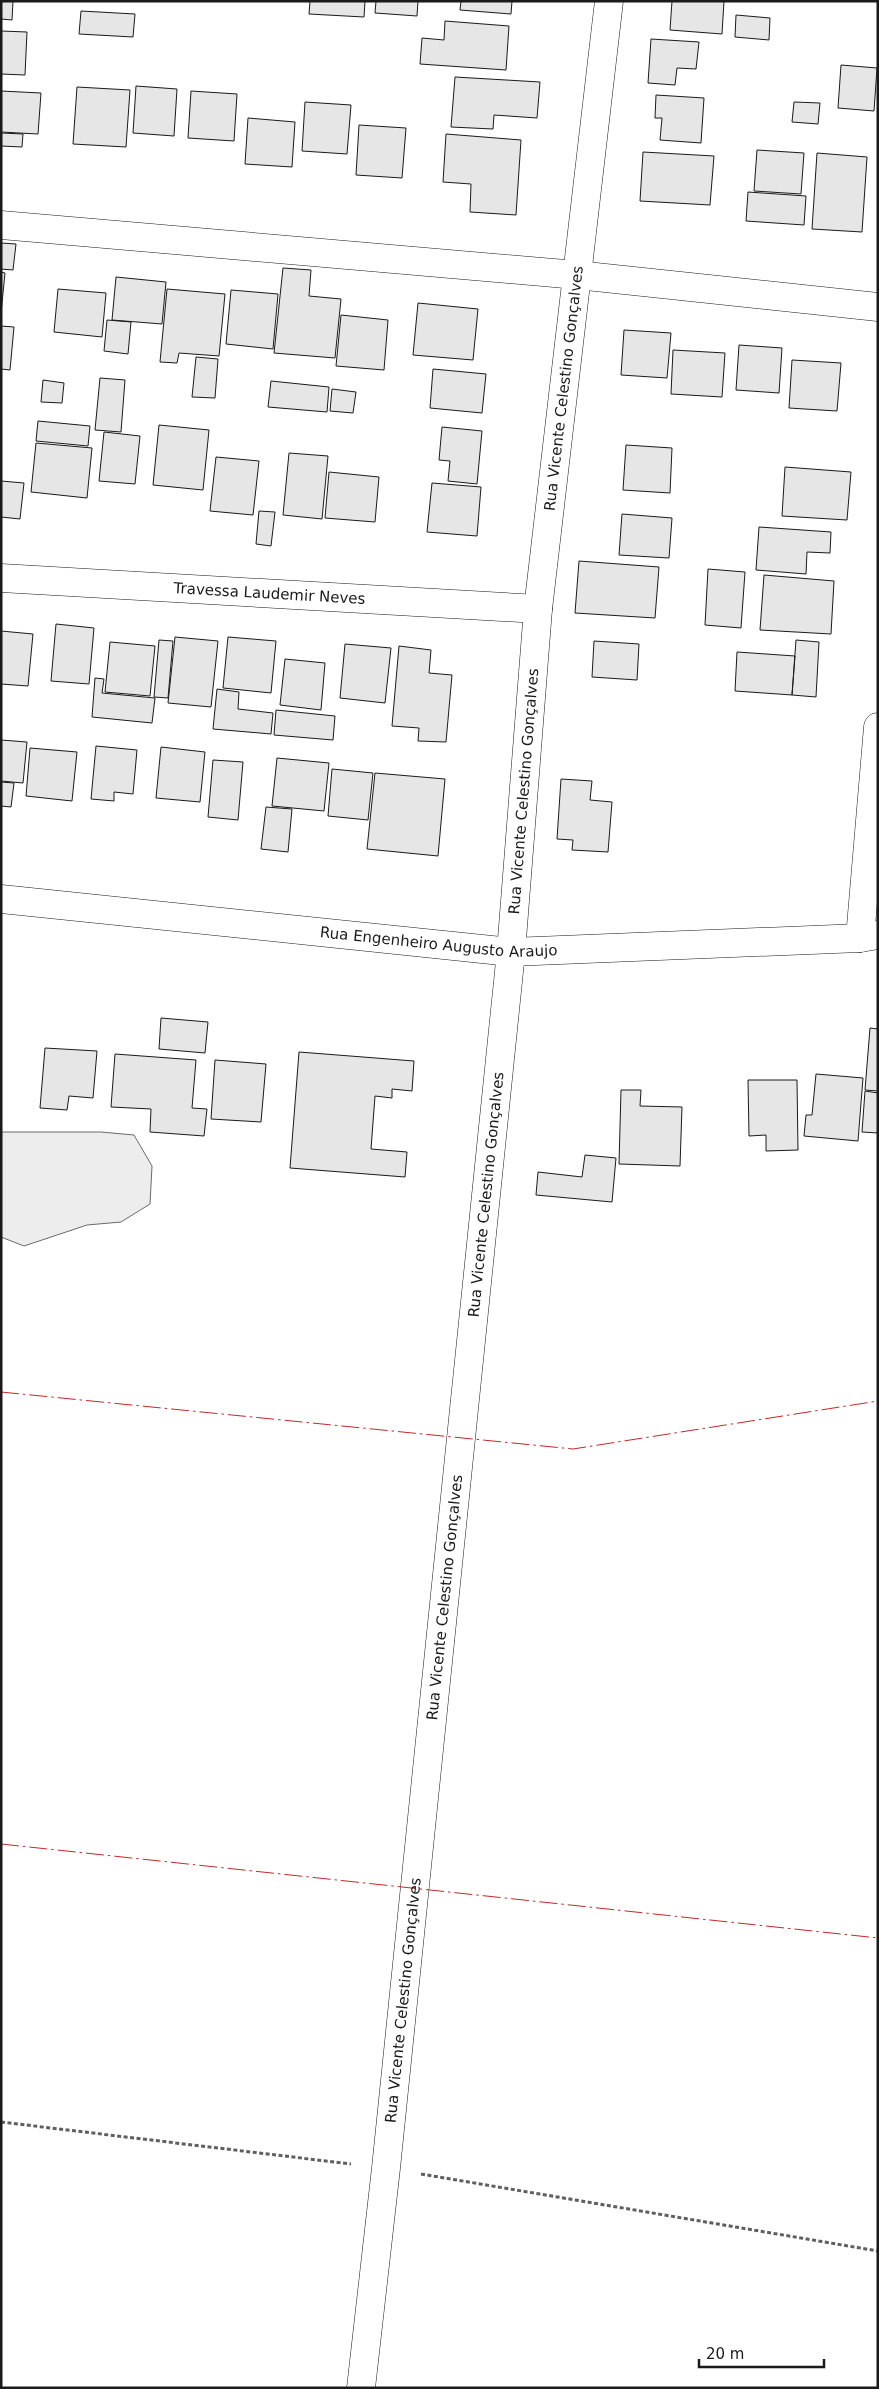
<svg xmlns="http://www.w3.org/2000/svg" width="879" height="2389" font-family="'DejaVu Sans',sans-serif">
<style>
.built{fill:#ededed;stroke:#6a6a6a}
.building{fill:#e6e6e6;stroke:#1a1a1a}
.lines{fill:none;stroke-linecap:round;stroke-linejoin:round}
.street-casing{stroke:#1a1a1a;stroke-width:29}
.path{stroke:#5f5f5f;stroke-width:3;stroke-dasharray:4 2.5;stroke-linecap:butt}
.street{stroke:#fff;stroke-width:28}
.power{stroke:#c62828;stroke-width:1;stroke-dasharray:18 4 2.5 4;stroke-linecap:butt}
.labels{text-anchor:middle;stroke-width:4;stroke-linejoin:round;paint-order:stroke}
.street-label{font-size:15px;fill:#1a1a1a;stroke:#fff}
</style>
<rect width="100%" height="100%" fill="#fff"/>
<!-- built -->
<path class="built" d="M1,1132H101L134,1135L152,1166L150,1204L121,1222L87,1225L24,1246L1,1237Z"/>
<!-- building -->
<path class="building" d="M1,1H13L12,20L1,19Z
M310,1H365L364,17L309,14Z
M376,1H418L417,16L375,13Z
M461,1H512L511,14L460,10Z
M672,1H724L722,34L670,30Z
M81,11L135,14L133,37L79,34Z
M736,15L770,18L769,40L735,37Z
M445,21L509,26L506,70L420,64L422,38L444,40Z
M1,31L27,32L25,75L1,74Z
M651,39L699,42L696,69L677,68L675,85L648,83Z
M841,65L877,68L874,111L838,108Z
M455,77L540,82L537,118L494,115L493,129L451,127Z
M136,86L177,89L174,136L133,133Z
M77,87L130,90L126,147L73,144Z
M1,91L41,93L38,134L1,132Z
M191,91L237,94L234,141L188,138Z
M656,95L704,98L701,143L660,140L662,118H655Z
M305,102L351,105L347,154L302,151Z
M794,102L820,103L818,124L792,122Z
M248,118L295,122L292,167L245,164Z
M359,125L406,128L402,178L356,175Z
M1,133L23,134L22,147L1,146Z
M446,134L521,140L516,215L470,212L471,184L443,182Z
M757,150L804,153L801,194L754,191Z
M643,152L714,156L710,205L640,201Z
M817,153L867,157L862,232L812,229Z
M748,192L806,196L804,225L746,221Z
M1,243L16,244L13,270L1,269Z
M283,268L311,270L309,296L341,299L335,358L274,353Z
M1,272L5,273L1,313Z
M116,277L166,282L162,324L112,320Z
M58,289L106,293L102,337L54,332Z
M167,289L225,294L219,356L179,353L177,363L160,362Z
M231,290L278,294L273,349L226,344Z
M418,303L478,309L473,360L413,355Z
M341,315L388,320L384,370L336,366Z
M107,320L131,322L128,354L104,351Z
M1,326L14,327L10,370L1,369Z
M624,330L671,333L667,378L621,375Z
M739,345L782,348L779,393L736,390Z
M673,350L725,353L722,397L671,394Z
M196,357L218,359L215,398L192,397Z
M792,360L841,363L837,411L789,408Z
M433,369L486,374L482,413L430,408Z
M100,378L125,380L121,432L95,430Z
M43,380L64,383L62,403L41,402Z
M271,381L329,387L327,412L268,407Z
M332,389L356,392L353,413L330,411Z
M38,421L90,426L88,446L36,441Z
M159,425L209,430L203,490L153,485Z
M442,427L482,431L477,484L448,481L450,461L439,460Z
M104,432L140,436L135,484L99,481Z
M36,443L92,448L87,498L31,492Z
M626,445L672,448L670,493L623,490Z
M289,453L328,456L322,519L283,515Z
M216,457L259,461L253,515L210,511Z
M785,467L851,472L847,520L782,516Z
M329,472L379,477L375,522L325,518Z
M1,481L24,483L20,519L1,517Z
M432,483L481,487L477,536L427,532Z
M259,511L275,512L271,546L256,544Z
M622,514L672,518L669,558L619,555Z
M759,527L831,532L830,553L807,552L806,574L756,570Z
M579,561L659,567L655,618L575,613Z
M708,569L745,572L741,628L705,625Z
M764,575L834,581L831,634L760,630Z
M56,624L94,628L89,684L51,681Z
M1,631L33,634L28,686L1,684Z
M175,637L218,641L211,707L168,703Z
M228,637L276,641L271,693L223,688Z
M159,640L173,641L168,698L154,697Z
M796,640L819,642L816,697L792,695Z
M594,641L639,644L637,680L592,677Z
M110,642L155,646L150,696L105,692Z
M345,644L391,648L385,703L340,698Z
M399,646L431,650L429,673L452,675L446,742L418,741L419,728L392,726Z
M737,652L795,656L792,695L735,691Z
M285,659L325,663L321,710L280,705Z
M95,678L104,679L102,693L155,698L152,723L92,717Z
M217,689L239,692L238,709L273,713L271,734L213,729Z
M276,710L335,716L333,740L274,735Z
M1,740L27,742L23,783L1,781Z
M96,746L137,750L133,794L114,792V801L91,799Z
M161,747L205,752L200,802L156,798Z
M30,748L77,752L72,801L26,796Z
M277,758L329,763L324,811L272,806Z
M213,760L243,762L238,820L208,817Z
M332,769L373,773L368,820L328,816Z
M375,773L445,779L438,856L367,849Z
M561,779L592,781L590,800L612,802L608,852L572,850L573,840L557,839Z
M1,782L14,783L11,807L1,806Z
M266,807L292,809L288,852L261,849Z
M161,1018L208,1022L205,1053L159,1049Z
M870,1028L878,1029V1091L865,1090Z
M45,1048L97,1051L93,1098L69,1096L67,1110L40,1108Z
M299,1052L414,1061L412,1091L392,1089V1098L375,1096L371,1149L407,1152L405,1177L290,1168Z
M115,1054L196,1060L192,1108L207,1109L204,1136L150,1132L151,1109L111,1107Z
M215,1060L266,1064L261,1122L211,1119Z
M816,1074L863,1078L858,1141L804,1136L806,1115H812Z
M748,1080H797L798,1150L766,1151V1135L749,1136Z
M621,1090H641L640,1106L682,1107L680,1166L619,1164Z
M865,1091L878,1093V1133L862,1132Z
M585,1155L616,1158L612,1202L536,1195L538,1172L582,1177Z"/>
<g class="lines">
<!-- street casing -->
<g class="street-casing">
<g id="street">
<path d="M1,225L577,275L878,307"/>
<path id="s1" d="M1,578L538,609"/>
<path id="s2" d="M1,899L511,952L860,938L878,935"/>
<path d="M860,938L878,727"/>
<path id="s3" d="M361,2388L386,2168L511,952L538,609L609,1"/>
</g>
</g>
<!-- path -->
<path class="path" d="M1,2122L351,2164
M421,2174L878,2251"/>
<!-- street -->
<use href="#street" class="street"/>
<!-- power -->
<path class="power" d="M1,1392L573,1449L878,1401
M1,1844L878,1938"/>
</g>
<g class="labels">
<!-- street labels -->
<g class="street-label">
<text dy="5" stroke="none"><textPath href="#s3" startOffset="2010">Rua Vicente Celestino Gonçalves</textPath></text>
<text dy="5" stroke="none"><textPath href="#s1" startOffset="269">Travessa Laudemir Neves</textPath></text>
<text dy="5" stroke="none"><textPath href="#s3" startOffset="1605">Rua Vicente Celestino Gonçalves</textPath></text>
<text dy="5" stroke="none"><textPath href="#s2" startOffset="440">Rua Engenheiro Augusto Araujo</textPath></text>
<text dy="5" stroke="none"><textPath href="#s3" startOffset="1200">Rua Vicente Celestino Gonçalves</textPath></text>
<text dy="5" stroke="none"><textPath href="#s3" startOffset="795">Rua Vicente Celestino Gonçalves</textPath></text>
<text dy="5" stroke="none"><textPath href="#s3" startOffset="390">Rua Vicente Celestino Gonçalves</textPath></text>
</g>
</g>
<!-- border -->
<rect width="879" height="2389" fill="none" stroke="#1a1a1a" stroke-width="5"/>
<!-- scale -->
<path d="M699 2359v8h125v-8" fill="none" stroke="#1a1a1a" stroke-width="2.5"/>
<text x="706" y="2359" font-size="15" fill="#1a1a1a" stroke="#ffffff" stroke-width="4" paint-order="stroke">20 m</text>
</svg>
